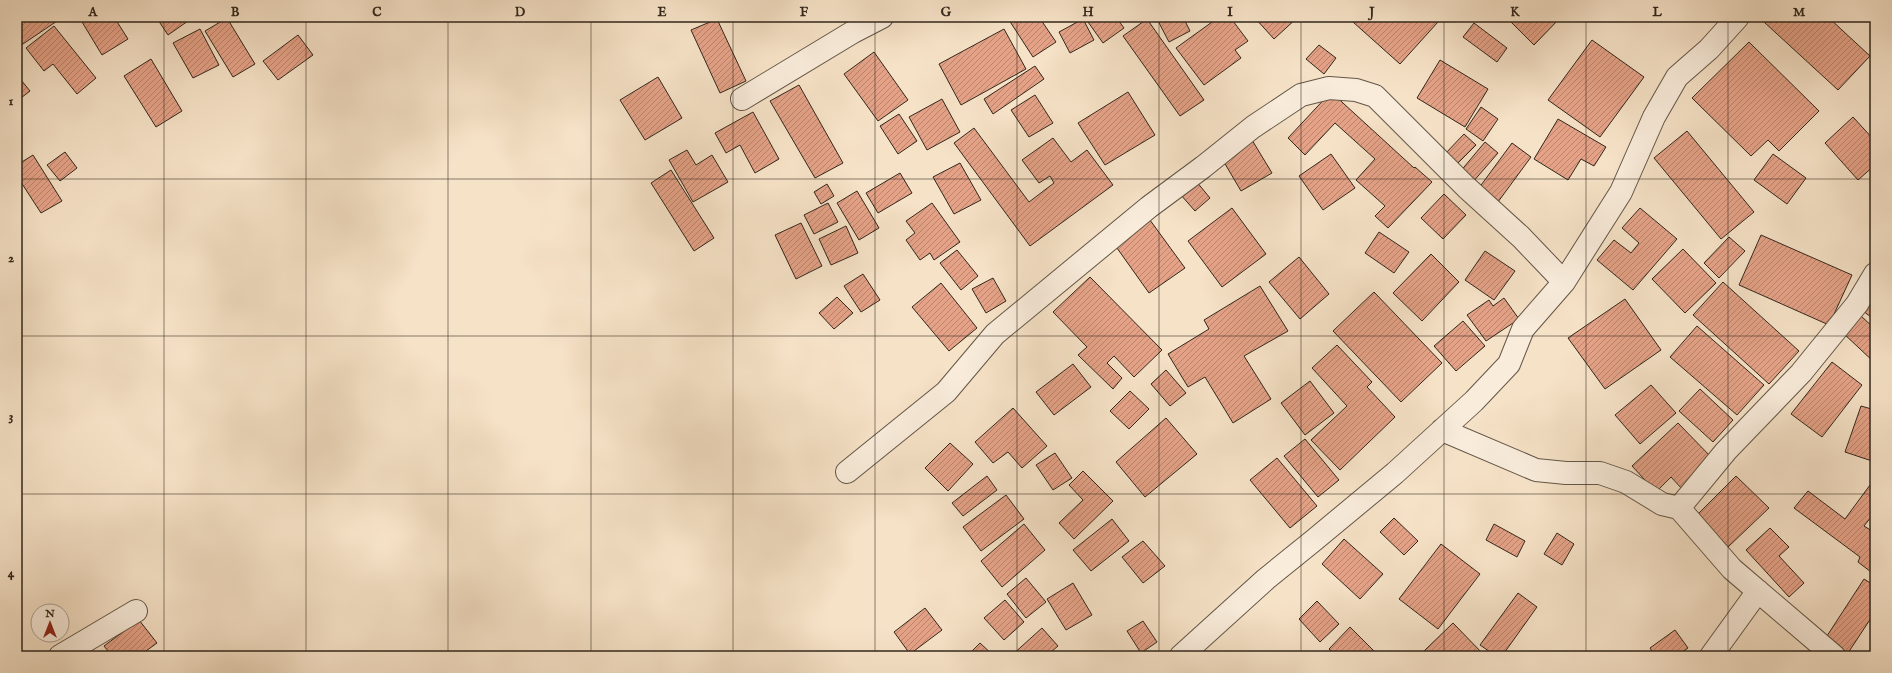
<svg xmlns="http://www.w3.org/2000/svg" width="1892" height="673" font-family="'IM FELL English',serif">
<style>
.building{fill:url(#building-hatch);stroke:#32271c}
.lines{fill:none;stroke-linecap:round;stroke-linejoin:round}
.street-casing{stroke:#635647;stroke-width:24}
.street{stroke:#f9ecdb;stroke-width:22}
.grid{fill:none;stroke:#32271c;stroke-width:1;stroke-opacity:0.55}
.neatline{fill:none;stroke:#32271c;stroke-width:1.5}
.grid-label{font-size:13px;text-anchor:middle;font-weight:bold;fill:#32271c}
</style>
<defs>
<pattern id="building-hatch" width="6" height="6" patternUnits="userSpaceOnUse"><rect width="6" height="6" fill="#e5a287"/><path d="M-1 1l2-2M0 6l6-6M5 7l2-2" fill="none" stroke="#ba846e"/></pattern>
</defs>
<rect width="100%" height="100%" fill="#f6e2c7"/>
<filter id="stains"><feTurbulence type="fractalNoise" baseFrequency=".005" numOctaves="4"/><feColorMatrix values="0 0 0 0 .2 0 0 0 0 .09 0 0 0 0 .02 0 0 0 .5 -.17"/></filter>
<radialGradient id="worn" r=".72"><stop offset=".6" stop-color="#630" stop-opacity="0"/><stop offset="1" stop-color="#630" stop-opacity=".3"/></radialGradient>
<!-- building -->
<path class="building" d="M17,17H63L17,48Z
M79,17H114L128,39L102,55Z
M156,17H186L188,21L168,35Z
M1007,17H1039L1056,42L1033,57Z
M1095,17H1116L1124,28L1103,43L1088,22Z
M1156,17H1183L1190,31L1169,42Z
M1219,17H1230L1248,41L1235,50L1241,58L1204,85L1176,48Z
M1254,17H1298L1274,39Z
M1358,17H1433L1438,22L1400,64L1353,22Z
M1506,17H1561L1534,45Z
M1769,17H1828L1870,56L1838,90L1764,22Z
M227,18L255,64L233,77L205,31Z
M717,19L746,81L720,93L691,30Z
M1083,19L1094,40L1070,53L1059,32Z
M1147,19L1204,100L1180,116L1123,36Z
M1474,23L1507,48L1497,62L1463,37Z
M54,26L96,78L77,94L53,64L44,71L26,48Z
M200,29L219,65L193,78L173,43Z
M1004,29L1026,69L961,105L939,64Z
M298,35L313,55L278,80L263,61Z
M1592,40L1644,77L1600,137L1548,100Z
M1749,42L1819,111L1779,151L1768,140L1751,156L1692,98Z
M1319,45L1336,58L1324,74L1306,59Z
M874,52L908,100L878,121L844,74Z
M151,59L182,111L156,127L124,76Z
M1440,60L1488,89L1465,127L1417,98Z
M1035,66L1044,79L993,114L984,99Z
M17,75L30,91L17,101Z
M658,77L682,118L645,140L620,100Z
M799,85L843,163L815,178L770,101Z
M1128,92L1155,135L1105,165L1078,123Z
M1331,92L1414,168L1415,167L1432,182L1388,228L1375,216L1385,206L1356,180L1375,159L1335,123L1305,155L1288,138Z
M1035,95L1053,123L1029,137L1011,110Z
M942,99L960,132L927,150L909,117Z
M1481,107L1498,119L1483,141L1466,129Z
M753,112L779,159L755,173L740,145L726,153L715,133Z
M899,114L917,141L898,154L880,126Z
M1853,117L1875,141V165L1858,180L1825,143Z
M1558,119L1606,147L1594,166L1581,159L1568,180L1534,159Z
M974,128L1029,202L1054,183L1050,176L1039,183L1022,160L1053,138L1071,162L1087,150L1113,185L1030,246L954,143Z
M1687,131L1754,212L1721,239L1654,158Z
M1464,134L1476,145L1455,166L1444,155Z
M1252,140L1272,173L1241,191L1221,157Z
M1485,142L1498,153L1472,183L1459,173Z
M1512,143L1531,157L1495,206L1476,192Z
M687,150L696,165L712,155L728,182L693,202L669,160Z
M65,152L77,168L60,181L47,165Z
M1331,154L1355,188L1323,210L1299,176Z
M1773,154L1806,178L1787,204L1754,180Z
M33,155L62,201L41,213L17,176V165Z
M960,163L981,200L954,214L933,177Z
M671,170L714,238L694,251L651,183Z
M900,173L912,193L878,213L866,193Z
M1196,181L1210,198L1195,211L1180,194Z
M827,184L834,196L821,204L814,192Z
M857,191L879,228L859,240L837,203Z
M1444,194L1466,215L1443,239L1421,218Z
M828,203L838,222L814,234L804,215Z
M932,203L960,242L934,260L930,253L920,260L906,240L915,233L906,221Z
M1232,208L1266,254L1222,287L1188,241Z
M1640,208L1677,239L1633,290L1597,260L1614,240L1631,253L1639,243L1622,228Z
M1147,216L1185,268L1149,293L1112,241Z
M801,223L822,266L796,279L775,235Z
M846,226L858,253L831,265L819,239Z
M1379,232L1409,252L1394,273L1365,253Z
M1761,235L1852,275L1829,325L1739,285Z
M1729,237L1745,251L1719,278L1704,263Z
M1683,249L1716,283L1685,313L1652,279Z
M957,250L978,276L961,290L940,263Z
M1485,251L1515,271L1494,300L1465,280Z
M1431,254L1459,282L1422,321L1393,293Z
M1299,257L1329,294L1300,319L1269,282Z
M863,274L880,300L861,312L844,286Z
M1090,277L1162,350L1134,377L1114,356L1107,363L1122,378L1113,389L1078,355L1087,347L1053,312Z
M993,278L1006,301L986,313L972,289Z
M1723,282L1799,351L1769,384L1693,315Z
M941,283L977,328L949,351L912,307Z
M1260,286L1288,331L1244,356L1271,399L1233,423L1205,377L1188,387L1168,354L1209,329L1204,320Z
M1875,288V320L1859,308Z
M1374,292L1442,363L1401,402L1333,331Z
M837,297L853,313L834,329L819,313Z
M1504,298L1519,319L1486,341L1467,315L1489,300L1493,306Z
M1625,299L1661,350L1605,389L1568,338Z
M1860,315L1875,329V363L1843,333Z
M1463,321L1485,346L1456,371L1434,346Z
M1697,326L1764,385L1737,415L1670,357Z
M1337,345L1372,382L1367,387L1395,417L1340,470L1311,440L1347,406L1312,368Z
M1832,362L1862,385L1822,437L1791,414Z
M1073,364L1091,387L1054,415L1036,392Z
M1166,370L1186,393L1170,406L1151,384Z
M1310,381L1334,413L1305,435L1281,403Z
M1651,385L1676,413L1640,444L1615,415Z
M1700,389L1733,420L1713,442L1679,411Z
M1130,391L1149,409L1129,429L1110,411Z
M1861,406L1875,410V462L1845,452Z
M1013,408L1047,446L1022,468L1008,452L993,463L975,442Z
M1166,418L1197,454L1145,497L1116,462Z
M1678,423L1713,459L1682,489L1671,477L1656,492L1632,466Z
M1305,439L1339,480L1318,497L1284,456Z
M950,443L973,464L948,491L925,468Z
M1055,453L1072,478L1053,490L1036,465Z
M1277,458L1317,506L1290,528L1250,480Z
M1083,471L1113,501L1074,539L1059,523L1083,500L1069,485Z
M987,476L997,490L963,516L952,503Z
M1736,476L1769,508L1728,547L1697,515Z
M1870,485L1875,489V512L1864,526L1875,533V575L1858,562L1860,557L1794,508L1808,491L1845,519Z
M1006,495L1024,519L981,551L963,527Z
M1394,518L1418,541L1404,555L1380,532Z
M1112,519L1129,541L1091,571L1073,550Z
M1024,524L1045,550L1002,587L981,561Z
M1494,524L1525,541L1517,557L1486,540Z
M1770,528L1789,547L1779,556L1804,583L1789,597L1746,550Z
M1557,533L1574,544L1562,565L1544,554Z
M1344,539L1383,574L1360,599L1322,564Z
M1143,541L1165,566L1143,583L1122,557Z
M1441,544L1480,574L1438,629L1399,599Z
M1026,578L1046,602L1026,618L1007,594Z
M1864,579L1875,586V612L1848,653L1825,639Z
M1073,583L1092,615L1066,630L1047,599Z
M1518,593L1537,607L1502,656H1496L1480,645Z
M1005,600L1024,622L1004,640L984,618Z
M1317,601L1339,624L1320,642L1299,619Z
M925,608L942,630L910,654L894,632Z
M139,620L157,643L139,656H112L104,646Z
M1143,621L1157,642L1141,653L1127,631Z
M1453,623L1485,656H1428L1423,652Z
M1350,627L1379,656H1336L1329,649Z
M1042,628L1058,646L1046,656H1011Z
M1675,630L1688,648L1677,656H1655L1650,648Z
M980,643L994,656H967Z"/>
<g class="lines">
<!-- street casing -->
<g class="street-casing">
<path id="street" d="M742,99L853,32L882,17
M1442,430L1536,470L1566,473H1600L1626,482L1662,504L1679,508L1732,569L1834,656
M847,472L946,392L995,334L1149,207L1203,167L1253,127L1301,95L1329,88L1356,90L1375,96L1466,187L1521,237L1564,282
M1679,508L1726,451L1801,373L1857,304L1875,274
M60,656L136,611
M1181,656L1266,579L1313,541L1395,473L1474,401L1509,364L1523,329L1564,282L1621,192L1654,117L1677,77L1709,49L1738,17
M1711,656L1758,591"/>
</g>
<!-- street -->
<use href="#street" class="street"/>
</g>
<!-- grid -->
<path class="grid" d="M164,17V656M306,17V656M448,17V656M591,17V656M733,17V656M875,17V656M1017,17V656M1159,17V656M1301,17V656M1444,17V656M1586,17V656M1728,17V656M17,179H1875M17,336H1875M17,494H1875"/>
<!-- margin -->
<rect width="1892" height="673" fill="none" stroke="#f6e2c7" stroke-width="44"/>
<!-- north arrow -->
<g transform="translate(50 623)"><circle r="19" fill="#f9ecdb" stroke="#a99d8f"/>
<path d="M0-3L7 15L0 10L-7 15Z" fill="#8f2418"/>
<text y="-6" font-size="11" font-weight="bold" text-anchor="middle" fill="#32271c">N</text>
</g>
<rect x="22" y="22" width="1848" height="629" class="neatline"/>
<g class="grid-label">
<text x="93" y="16">A</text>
<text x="235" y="16">B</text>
<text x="377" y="16">C</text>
<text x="520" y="16">D</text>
<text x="662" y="16">E</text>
<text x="804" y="16">F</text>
<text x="946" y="16">G</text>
<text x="1088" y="16">H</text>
<text x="1230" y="16">I</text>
<text x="1372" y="16">J</text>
<text x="1515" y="16">K</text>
<text x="1657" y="16">L</text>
<text x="1799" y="16">M</text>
<text x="11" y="105">1</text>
<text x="11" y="262">2</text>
<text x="11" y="420">3</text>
<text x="11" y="577">4</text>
</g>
<rect width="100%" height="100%" filter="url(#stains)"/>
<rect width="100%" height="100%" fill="url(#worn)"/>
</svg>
